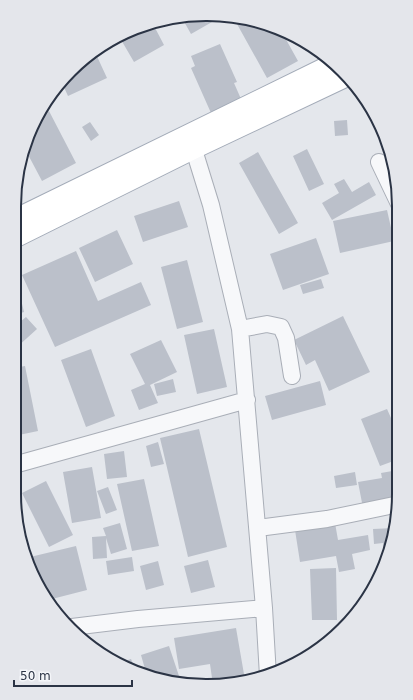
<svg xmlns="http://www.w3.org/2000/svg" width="413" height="700" font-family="'DejaVu Sans',sans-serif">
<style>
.building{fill:#bbc0ca}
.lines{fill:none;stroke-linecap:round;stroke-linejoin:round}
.minor-casing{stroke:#a9aeb7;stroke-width:18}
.major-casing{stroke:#a3abb8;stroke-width:22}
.minor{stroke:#f7f8fa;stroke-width:16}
.major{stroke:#fff;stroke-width:20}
.rim{fill:none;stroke:#2b3445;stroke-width:2}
</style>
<rect width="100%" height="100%" fill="#e4e7ec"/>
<!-- building -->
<path class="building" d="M182,18H219L191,34Z
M247,19L283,34L298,61L267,78L237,24Z
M153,24L164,45L134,62L120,38Z
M220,44L237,82L234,83L241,99L211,113L191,68L195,66L191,56Z
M310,45L314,47L321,54L317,56Z
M95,52L107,78L68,96L62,83Z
M49,111L76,163L42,181L24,147L38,117Z
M347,120L348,135L335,136L334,121Z
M90,122L99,135L91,141L82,127Z
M307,149L324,184L309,191L293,156Z
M258,152L298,223L279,234L239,163Z
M344,179L352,192L369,182L376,195L332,220L322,203L339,193L334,184Z
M179,201L188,227L143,242L134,216Z
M387,210L394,241L340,253L333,221Z
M117,230L133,264L95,282L79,248Z
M316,238L329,274L283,290L270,254Z
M76,251L98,301L141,282L151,305L55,347L22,275Z
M187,260L203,322L177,329L161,267Z
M321,279L324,288L303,294L300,285Z
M17,283L24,312L14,315V284Z
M343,316L370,372L329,391L315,360L306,365L294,340Z
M26,317L37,329L16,348L14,346V327Z
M214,329L227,387L197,394L184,335Z
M161,340L177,372L150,385L158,403L139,410L131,390L145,384L130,354Z
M91,349L115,416L86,427L61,360Z
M25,366L38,431L14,436V368Z
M173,379L176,392L157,396L154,384Z
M320,381L326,405L272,420L265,396Z
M387,409L399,436V459L380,466L361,419Z
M199,429L227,547L188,557L160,438Z
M158,442L164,464L151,467L146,446Z
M124,451L127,477L107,479L104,454Z
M92,467L101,518L72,523L63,472Z
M398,470L399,501L363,508L358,482L382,478L381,473Z
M355,472L357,485L336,488L334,476Z
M144,479L159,546L132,551L117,484Z
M46,481L73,535L49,547L22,493Z
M108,487L117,510L106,514L97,491Z
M120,523L127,549L111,554L106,538L107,558L93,559L92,537L106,536L103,528Z
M335,523L338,540L368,535L370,550L352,554L355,569L339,572L336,556L300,562L295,530Z
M394,528L389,556L384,564L383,543L374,544L373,529Z
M76,546L87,590L48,600L26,558Z
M132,557L134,571L108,575L106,561Z
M208,560L215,587L191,593L184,566Z
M158,561L164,585L146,590L140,566Z
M336,568L337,620H312L310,569Z
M236,628L245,680L213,685L210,664L179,669L174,638Z
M169,646L181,682L147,676L141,655Z
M131,659L136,671L119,663Z"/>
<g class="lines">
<!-- minor casing -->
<g class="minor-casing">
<path id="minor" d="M190,137L211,205L240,329L264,608L268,676
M379,162L399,204
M240,329L267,324L281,327L286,338L292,376
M14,465L247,400
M258,528L327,519L399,504
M72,627L138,619L264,608"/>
</g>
<!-- major casing -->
<g class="major-casing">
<path id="major" d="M14,220L331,65
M14,238L193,149L343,78"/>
</g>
<!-- minor -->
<use href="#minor" class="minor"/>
<!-- major -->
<use href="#major" class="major"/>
</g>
<!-- crop -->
<path d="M0 0H413V700H0ZM206 21H207A185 185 0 0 1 392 206V494A185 185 0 0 1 207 679H206A185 185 0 0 1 21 494V206A185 185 0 0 1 206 21Z" fill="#e4e6eb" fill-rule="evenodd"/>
<path class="rim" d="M206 21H207A185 185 0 0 1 392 206V494A185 185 0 0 1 207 679H206A185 185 0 0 1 21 494V206A185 185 0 0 1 206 21Z"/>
<!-- scale -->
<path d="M14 680v6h118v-6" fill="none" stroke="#2b3445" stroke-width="2"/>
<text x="20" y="680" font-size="12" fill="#2b3445" stroke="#f4f6f9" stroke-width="3" paint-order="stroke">50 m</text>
</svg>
